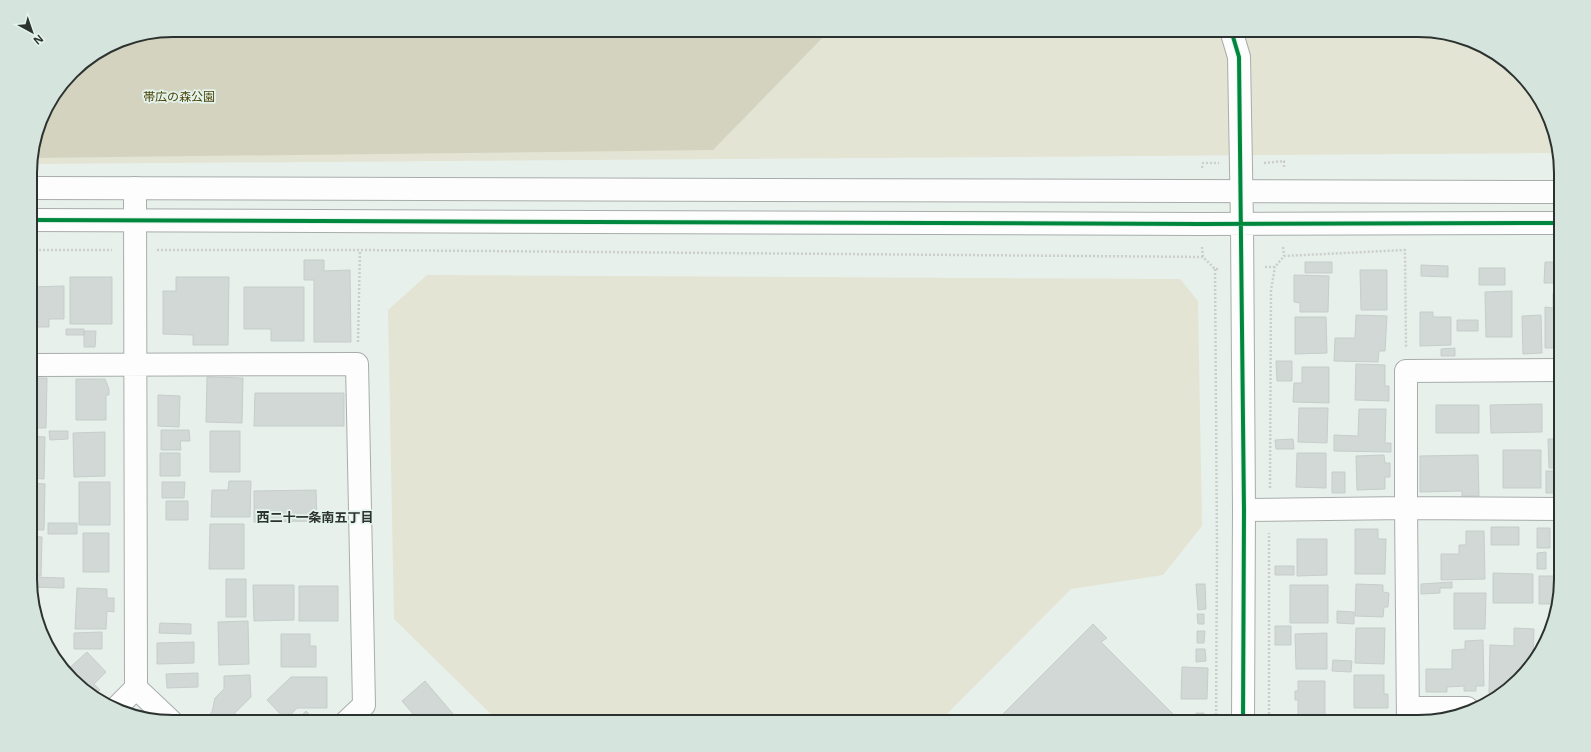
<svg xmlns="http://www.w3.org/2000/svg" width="1591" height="752" font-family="'Open Sans','Noto Sans JP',sans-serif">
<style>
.green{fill:#e3e4d3}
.forest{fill:#d3d3c0}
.building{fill:#d1d8d6;stroke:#c6cdcb}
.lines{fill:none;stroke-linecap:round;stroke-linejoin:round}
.minor-casing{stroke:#a8adab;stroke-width:24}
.tertiary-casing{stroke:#a8adab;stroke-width:24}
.path{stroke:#cbcecd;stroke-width:2.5;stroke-dasharray:2 2;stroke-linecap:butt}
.minor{stroke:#fcfdfc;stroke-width:22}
.tertiary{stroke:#fcfdfc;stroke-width:22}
.cycleway-casing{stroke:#e4f4ec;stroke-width:6}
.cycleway{stroke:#00873e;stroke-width:4}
.labels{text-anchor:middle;stroke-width:3.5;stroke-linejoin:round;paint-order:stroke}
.park-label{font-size:12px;fill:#4c440b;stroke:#e4f4ec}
.neighbourhood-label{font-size:13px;font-weight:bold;fill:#2c322f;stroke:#e4f4ec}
.rim{fill:none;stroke:#2c322f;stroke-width:2}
</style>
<rect width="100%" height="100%" fill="#e8f0ec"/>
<!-- green -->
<path class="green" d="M173,30H1418L1473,41L1532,86L1559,153L30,164L45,109L78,66L118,41Z
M427,275L1180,279L1198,301L1202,526L1163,575L1071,589L939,722H499L394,619L388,310Z"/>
<!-- forest -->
<path class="forest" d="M173,30H830L713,150L32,158L45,109L78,66L118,41Z"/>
<!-- building -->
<path class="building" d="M304,260H324V271L350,270L351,342H314V280H304Z
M1305,262H1332V273H1305Z
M1545,262H1560V283H1544Z
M1421,265L1448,266V277L1421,276Z
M1479,268H1505V285H1479Z
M1360,270H1387V310H1361Z
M1294,275L1329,276L1328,312H1300V303L1294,302Z
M70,277H112V324H70Z
M176,277H229L228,345H193V335L163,334V291H176Z
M64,286V319H49V327H35V320H31V287Z
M244,287H304V341H271V329H244Z
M1512,291V337H1486L1485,292Z
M1553,293H1560V348H1545V307L1553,308Z
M1420,312H1433V317H1451V345L1420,346Z
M1356,315L1387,316L1385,351H1379L1378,362L1334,361L1335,338H1355Z
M1541,315L1542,353L1523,354L1522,316Z
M1295,317H1326L1327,353L1295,354Z
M1457,320H1478V331H1457Z
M66,329H84V335H66Z
M84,331H96L95,347H84Z
M1455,348V356H1441V349Z
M1276,361H1292V381H1277Z
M1356,364L1385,365V386H1389V401L1355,400Z
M1302,367H1329V403L1293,402L1294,383H1302Z
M207,377L243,378L242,423L206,422Z
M37,378H47L46,428H36Z
M76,379H105L109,389V395H106V420H76Z
M31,389H33V425H31Z
M255,393H344V426H254Z
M158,395L180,396L179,427L158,426Z
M1555,399L1560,400L1561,433L1555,432Z
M1542,404V432L1491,433L1490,405Z
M1436,405H1479V433H1436Z
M1299,408H1328L1327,443L1298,442Z
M1359,409H1386L1385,443H1391V452L1334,451V435L1358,436Z
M161,430H189L190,441H180L181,450H161Z
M49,431H68V439L50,440Z
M210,431H240V472H210Z
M105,432V476L74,477L73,433Z
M31,436L45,437L44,479L31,478Z
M1293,439L1294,449H1276L1275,440Z
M1548,439H1559V468H1549Z
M1503,450H1541V488H1503Z
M160,453H180V476H160Z
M1297,453H1326V488L1296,487Z
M1384,455L1385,463H1390V477H1385V489L1357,490L1356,456Z
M1478,455L1479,496H1462V491L1420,492V456Z
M1546,471H1561V493H1546Z
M1332,472H1345V493H1332Z
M229,481H251L250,517H211L212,490H228Z
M79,482H110V525H79Z
M162,482H185L184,498H162Z
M31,483L45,484L44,530H31Z
M316,490L317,521L254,522V491Z
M166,501H188V520H166Z
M48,523H77V534H48Z
M210,524H244V569H209Z
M1491,527H1519V545H1491Z
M1537,528H1550V548H1537Z
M1355,529H1378V539H1386L1385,574H1355Z
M1466,531H1484L1485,579L1441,580V554H1459V545H1466Z
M83,533H109V572H83Z
M31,536L42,537L41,576H31Z
M1297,539H1327V575L1297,576Z
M1546,552V569H1537V553Z
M1275,566H1294V575H1275Z
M1493,573L1533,574V603H1493Z
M1539,576H1561L1556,604H1539Z
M31,577L64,578V588L31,587Z
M226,579H246V617H226Z
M1452,582V588H1440V593L1421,594V584Z
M1196,584H1205L1206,609L1198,610Z
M1356,584L1383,585V592L1389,593L1388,607H1384L1383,617L1355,616Z
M253,585H294V620L254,621Z
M1290,585H1328V623H1290Z
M299,586H338V621H299Z
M77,588L107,589V598H114V612L107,611L106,629H75Z
M1454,593H1486L1485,629H1454Z
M1337,611L1354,612V624L1337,623Z
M1197,614H1204V624H1198Z
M248,621L249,664L219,665L218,622Z
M160,623L191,624V634L159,633Z
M1093,624L1107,638L1101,642L1175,716L1169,722H995Z
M1275,626H1291V645H1275Z
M1356,628H1385L1384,664L1355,663Z
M1514,628L1534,629L1533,662L1526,673L1513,684H1505V692L1503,693H1489L1490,645L1514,646Z
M1197,631H1205L1204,643H1197Z
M102,632V649H74V633Z
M1327,633V669H1296L1295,634Z
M281,634H310V646H316V667H281Z
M1483,640L1484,686H1476V691H1464V686L1447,687V692H1426V669H1452V650L1465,649V641Z
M194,642V663L157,664V643Z
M1196,649H1205L1206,661L1196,662Z
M87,652L106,672L94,684L100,690L96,694L66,671Z
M1333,660L1352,661L1351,672L1332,671Z
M1182,667L1208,668L1207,699H1181Z
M198,673V687L167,688L166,674Z
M250,675L251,697L226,722H203V721L212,712L215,698L224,689V676Z
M1354,675H1384V694H1388V708H1354Z
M291,677H327V708H297L286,720L267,700Z
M425,681L460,722H420L402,701Z
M1298,681H1325V715H1298V700H1295V691H1298Z
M306,711L317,722H295Z
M1196,713H1204V722H1196Z
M1183,715H1193V722H1183Z"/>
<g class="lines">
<!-- minor casing -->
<g class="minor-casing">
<path id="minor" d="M1231,30L1239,57L1242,224
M31,365L357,364L364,705L346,722
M1244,510L1406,508L1561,509
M136,688L172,722
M1408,708H1467
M115,709L136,688L135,188
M1408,722L1406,508V371L1560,370"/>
</g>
<!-- tertiary casing -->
<g class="tertiary-casing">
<path id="tertiary" d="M30,188L1560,192
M30,220L1201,224L1560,223
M1242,224L1244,510L1243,722"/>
</g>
<!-- path -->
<path class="path" d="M1264,163L1284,161V168
M1202,168L1203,163H1219
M1202,247L1203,257L1215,269H1220
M1283,247L1284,256
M31,250H112
M157,250H360L1203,257
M1265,267H1275L1284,256L1405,250L1406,348
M1215,269L1217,550L1216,722
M358,342L360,250
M1270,488L1271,290L1275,267
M1269,722V533"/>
<!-- minor -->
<use href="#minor" class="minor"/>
<!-- tertiary -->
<use href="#tertiary" class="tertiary"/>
<!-- cycleway casing -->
<g class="cycleway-casing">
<path id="cycleway" d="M1231,30L1239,57L1244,510L1243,722
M30,220L1201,224L1560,223"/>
</g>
<!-- cycleway -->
<use href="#cycleway" class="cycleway"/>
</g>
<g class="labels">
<!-- park labels -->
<g class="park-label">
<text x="179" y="101">帯広の森公園</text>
</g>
<!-- neighbourhood labels -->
<g class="neighbourhood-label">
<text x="315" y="522">西二十一条南五丁目</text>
</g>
</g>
<!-- crop -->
<path d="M0 0H1591V752H0ZM173 37H1418A136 136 0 0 1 1554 173V579A136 136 0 0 1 1418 715H173A136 136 0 0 1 37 579V173A136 136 0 0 1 173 37Z" fill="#d5e4dd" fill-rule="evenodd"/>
<path class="rim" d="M173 37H1418A136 136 0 0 1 1554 173V579A136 136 0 0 1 1418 715H173A136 136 0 0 1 37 579V173A136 136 0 0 1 173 37Z"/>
<!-- north arrow -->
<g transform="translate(32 32) rotate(140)" stroke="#e4f4ec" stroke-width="3" paint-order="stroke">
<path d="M0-3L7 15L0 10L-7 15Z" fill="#2c322f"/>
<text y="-6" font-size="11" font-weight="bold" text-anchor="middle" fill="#2c322f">N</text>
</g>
</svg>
